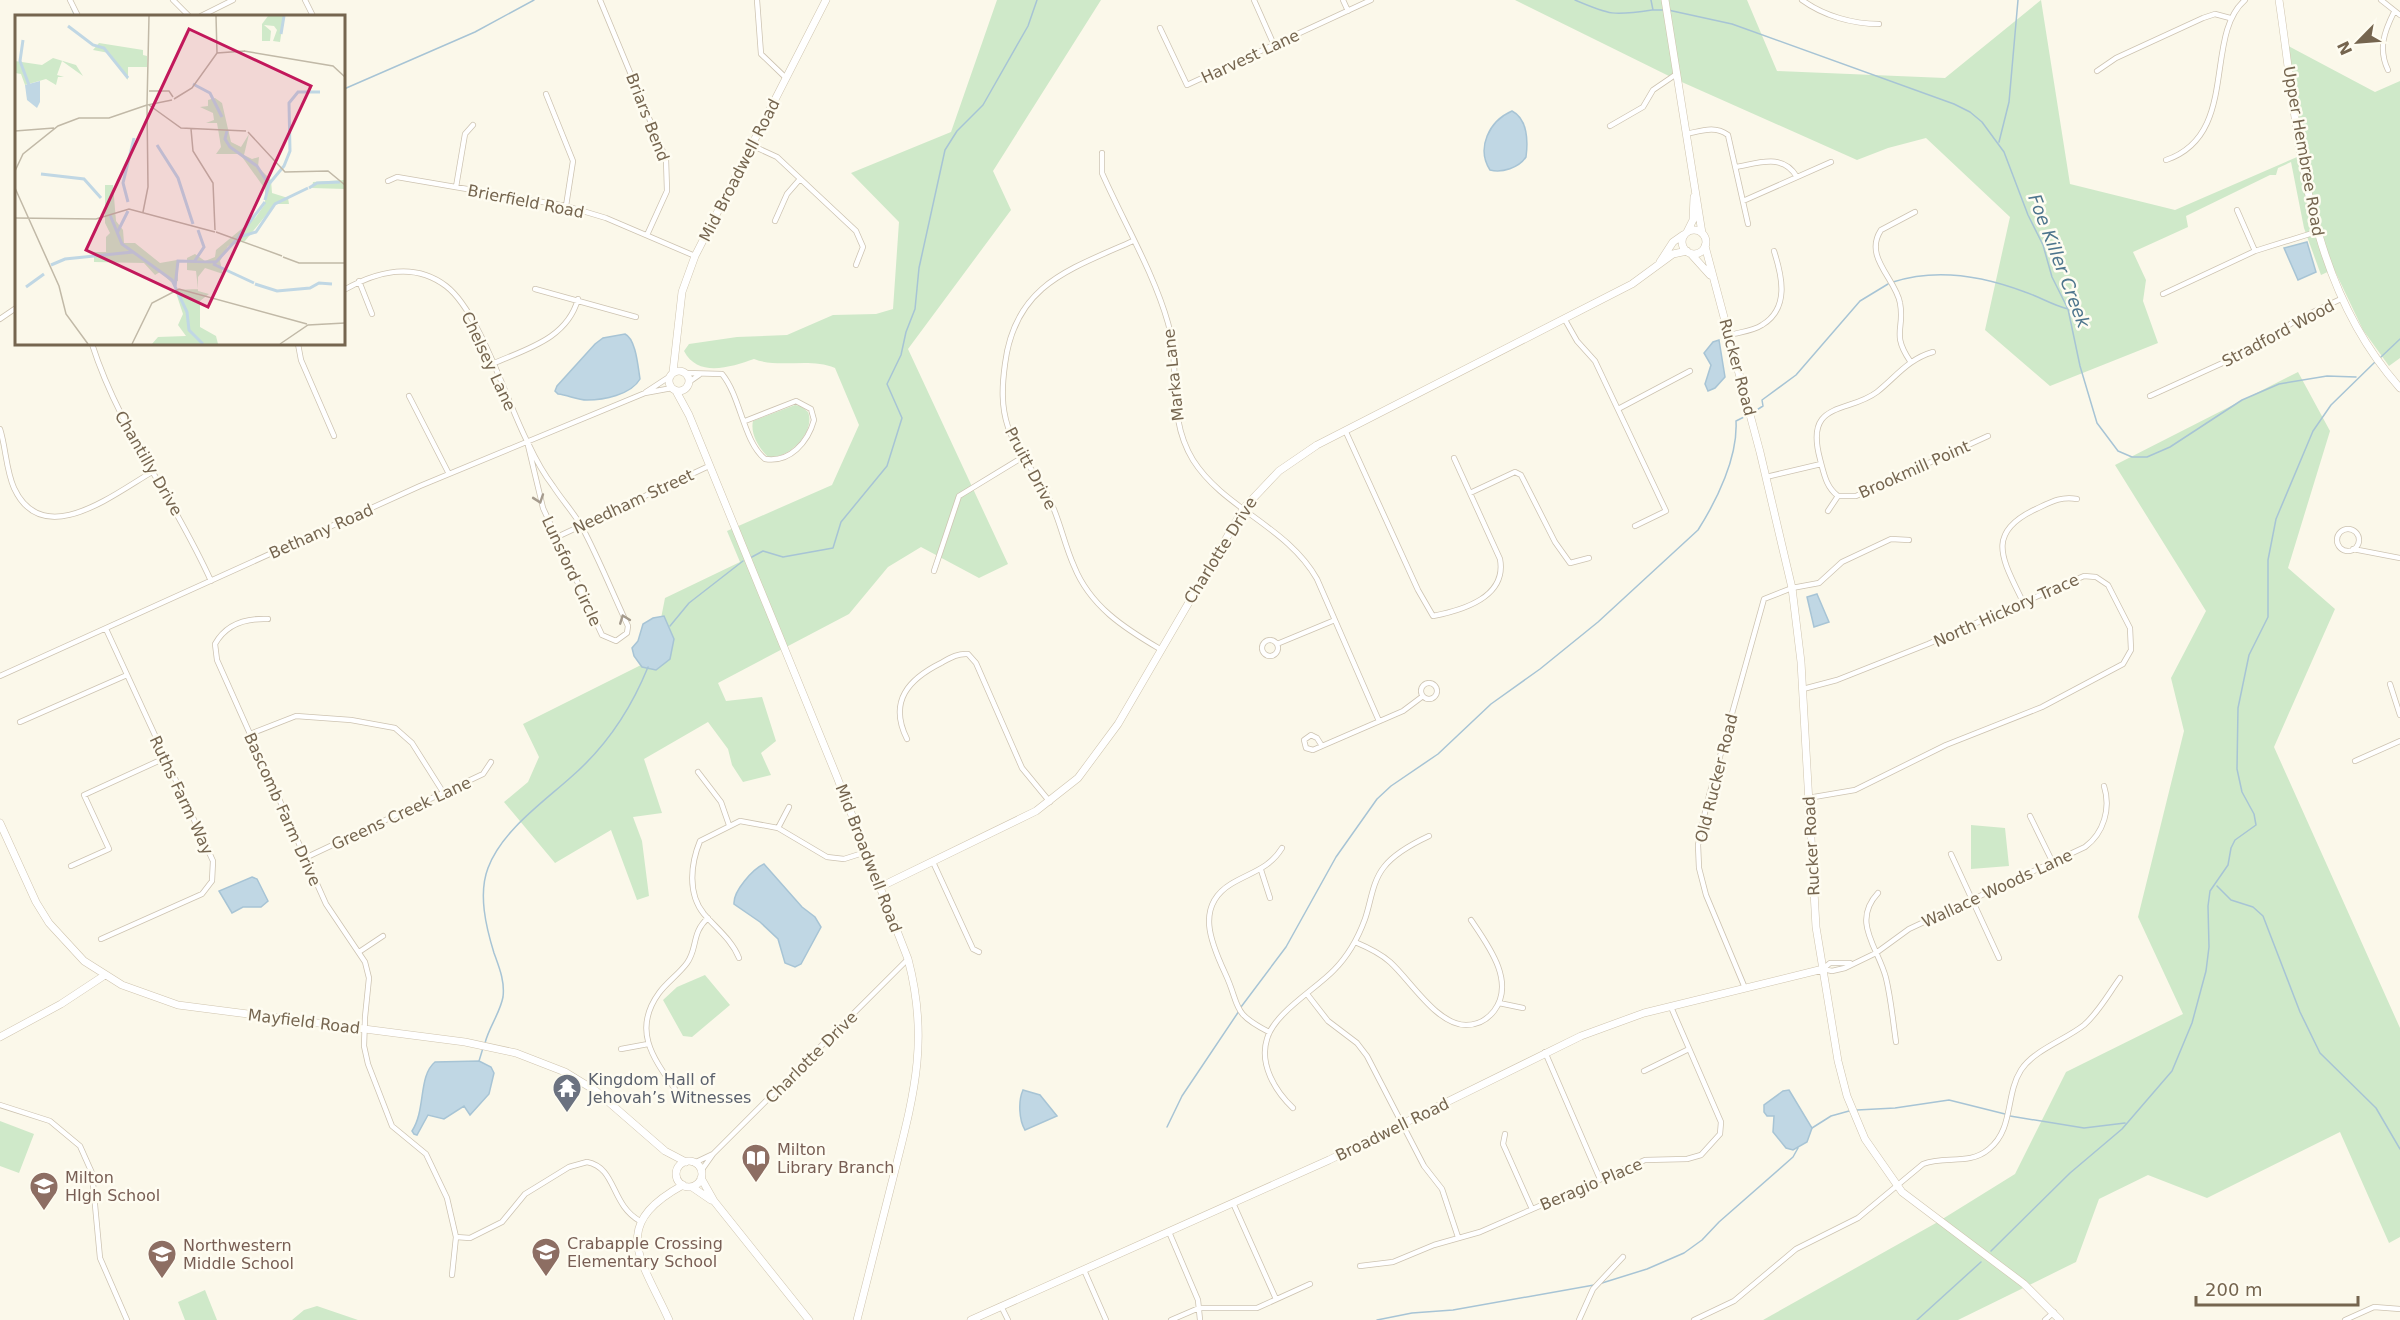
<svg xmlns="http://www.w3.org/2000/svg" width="2400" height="1320" font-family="'DejaVu Sans',sans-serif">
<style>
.green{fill:#cfe9c9}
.water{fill:#c0d7e4;stroke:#a7c4d5;stroke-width:1.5}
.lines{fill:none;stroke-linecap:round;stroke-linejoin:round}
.stream{stroke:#a7c4d5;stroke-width:1.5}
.street-casing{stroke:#cdc3b1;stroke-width:6}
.secondary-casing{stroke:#cfc4ae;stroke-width:8}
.street{stroke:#fff;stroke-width:4.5}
.secondary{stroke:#fff;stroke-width:7}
.oneway{stroke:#a59b8d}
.labels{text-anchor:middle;stroke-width:5;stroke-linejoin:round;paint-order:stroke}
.street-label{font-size:16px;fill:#75654f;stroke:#fefcf1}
.worship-label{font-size:16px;fill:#5b616d;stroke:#fefcf1;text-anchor:start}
.education-label{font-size:16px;fill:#785e54;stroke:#fefcf1;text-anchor:start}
.water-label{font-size:18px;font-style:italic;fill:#4d758d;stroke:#fefcf1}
.inset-river{fill:none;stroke:#c0d7e4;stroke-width:3}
.inset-road{fill:none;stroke:#c1b9a7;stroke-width:1.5}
.view{fill:#c2185b;fill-opacity:0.15;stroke:#c2185b;stroke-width:3}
.inset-edge{fill:none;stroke:#75654f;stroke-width:3}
</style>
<rect width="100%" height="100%" fill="#fbf8ea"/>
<!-- green -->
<path class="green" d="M997,0H1101L993,171L1011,210L908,349L1008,564L979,578L921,547L888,567L849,614L718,683L726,701L762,697L776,741L761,753L771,775L743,782L732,765L728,749L708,722L644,759L662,813L633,817L642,841L649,896L637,900L611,830L555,863L504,802L528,782L539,757L523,724L653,659L665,598L740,562L727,531L832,485L859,425L835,368C809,357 780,369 754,359C731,367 698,378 684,351L689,344L737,337L787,335L833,315L876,314L893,309L899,222L851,173L951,132Z
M1515,0H1747L1777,71L1945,78L2041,0L2070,184L2175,210L2304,154L2281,42L2375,92L2400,81V358L2389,366L2363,330L2334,269L2321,275L2304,228L2291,162L2278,168L2276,175H2270L2186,216L2188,227L2133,252L2146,280L2143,301L2158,343L2050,386L1985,330L2010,217L1926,138L1888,148L1857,160L1675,79Z
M2298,372L2330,431L2288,568L2335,609L2274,747L2400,1028V1237L2389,1243L2340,1132L2207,1198L2148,1175L2099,1199L2076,1262L1958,1320H1763L1936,1223L2015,1174L2066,1072L2183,1014L2138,917L2184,731L2171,678L2206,611L2115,465Z
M795,405L801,406L808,412C816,432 788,460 768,457C759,448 750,434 753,421Z
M1971,825L2005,828L2009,866L1971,869Z
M705,975L730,1005L692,1037L683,1036L663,1000L677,987Z
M0,1121L34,1134L19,1173L0,1166Z
M205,1290L217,1320H185L178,1302Z
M317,1306L358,1320H292L304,1310Z"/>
<!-- water -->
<path class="water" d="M1512,111C1528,119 1528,142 1526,157C1519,168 1502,173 1490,170C1476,148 1489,121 1512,111Z
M2307,242L2316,272L2298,280L2284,248Z
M625,334C636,339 638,367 640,379C631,395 603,400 587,400C577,400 568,395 558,394L555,391L557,386L595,344L603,338Z
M1719,340L1725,377L1715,388L1708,391L1705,384L1711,365L1704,353L1713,342Z
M1817,594L1829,622L1814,627L1807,597Z
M664,616L674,639L670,659L656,670L642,667L634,656L632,648L638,641L643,624L653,618Z
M764,864L802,907L815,917L821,927L801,964L795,967L785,963L778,939L760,922L734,904C733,891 753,869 764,864Z
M252,877L257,879L268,901L261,907H243L232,913L219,891Z
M479,1061L491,1067L494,1073L489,1094L470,1115L464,1106L444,1119L428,1115L417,1135L414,1134L412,1131C426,1110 418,1076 435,1062Z
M1023,1090L1040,1095L1057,1116L1025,1130C1019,1120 1018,1101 1023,1090Z
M1789,1090L1812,1128L1807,1142L1793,1150L1786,1148L1773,1132L1774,1116H1767L1764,1112V1105L1783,1091Z"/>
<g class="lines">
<!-- stream -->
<path class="stream" d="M1575,0C1610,15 1613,16 1652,10
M1651,0L1653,10H1663
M71,7L75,16
M1668,10L1732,24L1954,104L1970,112L1982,122L2004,152L2028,215L2043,245L2052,277L2068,309L2080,366L2097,423L2118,451L2132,457H2147L2170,447L2242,400L2279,384L2327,376L2356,377
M344,89L475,32L534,0
M1999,142L2009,102L2018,0
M1893,282C1936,268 1983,276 2025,292C2040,297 2052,305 2068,309
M2381,357L2400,339
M1752,413L1763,406L1762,400L1796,375L1860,301L1888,284
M750,558L763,551L783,557L833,548L841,522L887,466L902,418L887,384L901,355L906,332L915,309L919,268L945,150L957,131L983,105L1028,26L1037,0
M670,626L689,603L743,561
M2217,886L2231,900L2253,907L2263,916L2300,1012L2320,1053L2376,1108L2400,1149
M1241,1007L1286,947L1336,857L1377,799L1391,786L1438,754L1491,704L1540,669L1598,622L1698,530C1717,500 1738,457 1736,421L1748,415
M485,1043C489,1027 500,1013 503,997C505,981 499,967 494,953C486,927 478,894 488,868C502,831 542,803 570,778C605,748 631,709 648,667
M479,1061L483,1048
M1857,1110L1895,1108L1949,1100L2005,1114
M2010,1116L2084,1128L2125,1123
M1167,1127L1182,1096L1239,1011
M1812,1128L1831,1116L1849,1111
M1991,1251L2070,1173L2122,1129L2172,1071L2192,1023L2206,971L2209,947L2208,906L2210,891L2228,865L2231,848L2235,840L2256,825L2254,814L2242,792L2237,769L2238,708L2249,655L2268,617V560L2276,519L2313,431L2331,405L2375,362
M1602,1283L1647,1269L1684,1253L1702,1240L1719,1222L1793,1157L1798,1148
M1377,1320L1412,1313L1453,1310L1594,1285
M1917,1320L1981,1262"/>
<!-- street casing -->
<g class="street-casing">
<path id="street" d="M70,0L78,16
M173,0L189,16
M305,0L313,16
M600,0L666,159L667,191L647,235
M757,0L761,54L786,78
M1254,0L1274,45
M1343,0L1348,11
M1802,0C1824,16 1853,24 1879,24
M2381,0L2400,15
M201,16L233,0
M1160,28L1187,85L1371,0
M2388,70C2378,49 2384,32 2394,12
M2097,71L2116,58L2203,18L2215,14L2230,18
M546,94L573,161L566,206
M1610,126L1643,107L1653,90L1675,75
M1686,134C1701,131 1715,125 1728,135L1748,224
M753,146L777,157L856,231L863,247L856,265
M1102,153V173C1123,221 1154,273 1168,323C1181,369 1166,416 1193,460C1224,509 1287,526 1317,579L1379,721
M2166,160C2240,135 2203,36 2245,0
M1736,167C1759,163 1783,153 1797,177
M388,181L397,177L566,206L606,218L695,256
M456,187L465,134L473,125
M1743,201L1831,162
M2237,210L2255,251
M775,221L787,194L800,179
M1133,241C1068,270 1015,285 1005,364C1002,386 1001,406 1008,427C1017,453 1037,474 1049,498C1060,520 1064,544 1074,566C1090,606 1124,628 1160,649
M359,281L372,314
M535,289L636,317
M344,290C376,272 413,261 446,286C480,312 507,403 528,443C535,458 543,473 553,486C562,500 574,513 582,527C599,559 613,594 628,626L627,633L616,641L602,635L543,508L527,441
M2163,294L2255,251L2316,232
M1564,318L1577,341L1595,361L1666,511L1635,526
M0,319L16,308
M1730,335C1740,332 1753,331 1762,325C1790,308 1782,276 1774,251
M92,344C119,429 175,500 211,581
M298,344L301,360L334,436
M1933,352C1908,359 1896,377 1877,392C1848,414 1804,400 1820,459C1824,474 1826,487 1838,496H1856L1988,436
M1910,361C1891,333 1905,329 1900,303C1896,279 1863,257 1881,230L1915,212
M492,364C526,349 567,339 578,299
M686,373L722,374C741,397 743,441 765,459C790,463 808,442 814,420L811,409L796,401L745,421
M689,382L699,375
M646,392L669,377
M409,396L449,474
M2150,396L2249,351L2298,319L2341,299
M1620,408L1690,371
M0,429C6,448 6,470 14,488C43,551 114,494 152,472
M1345,430L1418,590L1433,616C1464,610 1507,597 1500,559L1454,458
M1766,477L1821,464
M1470,493L1515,472L1521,475L1555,542L1570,563L1589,558
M1828,511L1838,496
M2337 540a11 11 0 1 1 22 0a11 11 0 1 1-22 0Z
M557,537L709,466
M2353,549L2400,558
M934,571L959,496L1023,457
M2023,602C2003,560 1984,533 2036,509C2051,502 2061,496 2077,499
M268,619C246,618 226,624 215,644L217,660L326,904L365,962L369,978L365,1017L364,1046L368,1064L392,1126L426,1154L447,1198L456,1237L452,1275
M1262 648a8 8 0 1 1 16 0a8 8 0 1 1-16 0Z
M1277,644L1335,620
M0,676L420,486L645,393L672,388
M1421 691a8 8 0 1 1 16 0a8 8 0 1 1-16 0Z
M2390,684L2400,715
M1803,689L1837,680L1928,644L2084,576L2096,577L2108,585L2130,628L2131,650L2123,664L2042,707L1946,745L1855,790L1808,798
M20,722L127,675
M250,734L296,716L351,720L395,728L412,743L443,792
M1311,735L1317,738L1322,746L1313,750L1306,748L1304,740Z
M907,739C888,701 909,679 941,663C950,658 958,653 968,654L976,663L1022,768L1050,802
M1322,746L1403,711L1423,696
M2355,761L2400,741
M698,772L721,802L729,825
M2030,816L2053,863
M778,828L789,807
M1951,854L1999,958
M305,858L483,774L491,762
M933,862L973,949L979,952
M71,866L109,849L84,795L165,758
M1261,870L1270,898
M1878,893C1851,922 1878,947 1886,978C1891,999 1893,1021 1896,1042
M101,939L202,894L212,881L213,861L106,629
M1355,942C1367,947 1380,953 1390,962C1411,981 1437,1025 1466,1025C1477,1025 1487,1020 1494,1011C1516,982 1488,945 1471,920
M359,952L383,936
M739,958C732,940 716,928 704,914C687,893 691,863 700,841L740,821L778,828L827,857L844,859L866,852
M1823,969L1832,971L1845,968L1876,953L1909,929L2085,847C2104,833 2111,808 2104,786
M1823,969L1830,963H1850
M1745,988L1706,895L1699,868L1698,845L1707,803L1764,599L1792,588L1819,583L1842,562L1891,539L1909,540
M1307,994L1328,1021L1357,1043L1367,1056L1424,1166L1442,1189L1458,1237
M1499,1003L1523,1008
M1269,1032C1230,1012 1241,1007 1225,973C1211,943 1195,906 1231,884C1251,872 1269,869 1282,848
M621,1049L648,1044
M1545,1052L1600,1179
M1644,1071L1689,1049
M675,1089C653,1058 632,1030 659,993C667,982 679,974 687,963C698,948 691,933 708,918
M0,1105L50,1121L80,1146L92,1173L100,1258L127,1320
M1293,1108C1275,1091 1259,1064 1267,1039C1274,1013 1316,989 1334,970C1348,956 1358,938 1365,919C1371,902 1372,882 1384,867C1394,854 1414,843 1429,836
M1505,1134L1503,1144L1532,1209
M694,1163L713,1154
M701,1171L713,1154L908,959
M1233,1203L1276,1299
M1169,1232L1198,1300L1200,1320
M456,1237L470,1238L502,1222L525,1194L569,1167L587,1162C617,1168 610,1204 640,1221
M1360,1266L1393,1262L1434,1245L1480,1232L1645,1160L1687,1159L1701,1155L1720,1134L1721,1122L1671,1007
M1084,1270L1106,1320
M1001,1306L1008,1320
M1171,1320L1199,1308H1257L1310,1284
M1579,1320L1593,1289L1623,1257
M1694,1320L1734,1301L1796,1249L1858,1218L1923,1164C1945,1155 1969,1166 1989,1149C2014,1129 2005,1095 2021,1070C2034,1050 2065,1040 2084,1025C2099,1012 2109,993 2120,978
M2045,1320L2054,1312
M2345,1320L2374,1307L2400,1309"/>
</g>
<!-- secondary casing -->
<g class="secondary-casing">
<path id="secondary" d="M1665,0L1702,233
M2279,0C2299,135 2304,281 2400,388
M1682 242a12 12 0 1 1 24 0a12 12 0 1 1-24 0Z
M1687,232L1693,220L1694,197
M1705,246L1760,452L1792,588L1801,662L1816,927L1838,1061L1847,1096L1865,1139L1902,1192L2024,1284L2060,1320
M1691,254L1710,275
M1660,262L1673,242L1683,235
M669 381a10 10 0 1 1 20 0a10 10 0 1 1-20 0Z
M673,372L682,292L695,256L826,0
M676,391L689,415L837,777L908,959C930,1042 913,1098 893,1178C881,1226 869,1273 857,1320
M0,823L36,902L49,923L84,961L122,985L178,1005L465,1042L516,1053L565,1072L596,1091L665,1151L686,1162
M880,887L1036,811L1078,778L1118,724L1244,508L1279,471L1317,445L1632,284L1673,254L1687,251
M0,1037L61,1004L105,975
M676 1174a13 13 0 1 1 26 0a13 13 0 1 1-26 0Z
M701,1178L714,1201L809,1320
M692,1187L711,1200
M669,1320C642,1260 608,1226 683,1185
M971,1320L1329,1160L1581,1036L1644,1013L1823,969"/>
</g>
<!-- street -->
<use href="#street" class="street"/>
<!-- secondary -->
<use href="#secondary" class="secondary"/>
</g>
<!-- one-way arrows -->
<defs><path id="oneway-chevron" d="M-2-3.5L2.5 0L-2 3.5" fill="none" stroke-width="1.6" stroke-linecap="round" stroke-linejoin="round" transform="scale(1.5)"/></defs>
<g class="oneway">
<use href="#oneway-chevron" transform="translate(539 499) rotate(71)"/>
<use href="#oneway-chevron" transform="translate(624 619) rotate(-111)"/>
</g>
<!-- icons -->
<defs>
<g id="temple-pin" transform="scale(1.5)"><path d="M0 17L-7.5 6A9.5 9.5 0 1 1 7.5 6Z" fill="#6b7280" stroke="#fefcf1"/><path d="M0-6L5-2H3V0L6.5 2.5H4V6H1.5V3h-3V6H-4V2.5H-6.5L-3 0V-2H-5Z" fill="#fff"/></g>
<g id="library-pin" transform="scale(1.5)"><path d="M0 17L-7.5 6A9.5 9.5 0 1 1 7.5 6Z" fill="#8d6e63" stroke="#fefcf1"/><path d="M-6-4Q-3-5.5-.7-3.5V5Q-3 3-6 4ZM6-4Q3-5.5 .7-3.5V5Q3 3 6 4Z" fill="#fff"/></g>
<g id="school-pin" transform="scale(1.5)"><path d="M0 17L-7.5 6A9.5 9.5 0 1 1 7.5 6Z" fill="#8d6e63" stroke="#fefcf1"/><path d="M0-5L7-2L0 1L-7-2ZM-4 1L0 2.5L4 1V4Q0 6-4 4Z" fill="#fff"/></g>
</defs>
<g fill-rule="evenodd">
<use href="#temple-pin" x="567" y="1088"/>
<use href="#library-pin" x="756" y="1158"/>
<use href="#school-pin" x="44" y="1186"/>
<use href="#school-pin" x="546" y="1252"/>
<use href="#school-pin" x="162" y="1254"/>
</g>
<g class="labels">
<!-- street labels -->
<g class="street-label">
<text transform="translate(1250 56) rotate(-25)" y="6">Harvest Lane</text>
<text transform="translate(648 117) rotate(69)" y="6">Briars Bend</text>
<text transform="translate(2304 151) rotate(80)" y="6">Upper Hembree Road</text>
<text transform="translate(739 170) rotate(-63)" y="6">Mid Broadwell Road</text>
<text transform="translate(526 201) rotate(11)" y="6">Brierfield Road</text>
<text transform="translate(2278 333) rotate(-28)" y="6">Stradford Wood</text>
<text transform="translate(489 361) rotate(65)" y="6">Chelsey Lane</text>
<text transform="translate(1738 367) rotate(75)" y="6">Rucker Road</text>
<text transform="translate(1173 375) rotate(-96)" y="6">Marka Lane</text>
<text transform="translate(149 463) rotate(60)" y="6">Chantilly Drive</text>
<text transform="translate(1031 468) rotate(62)" y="6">Pruitt Drive</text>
<text transform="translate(1914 469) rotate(-24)" y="6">Brookmill Point</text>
<text transform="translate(633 501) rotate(-25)" y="6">Needham Street</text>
<text transform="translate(321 531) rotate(-24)" y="6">Bethany Road</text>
<text transform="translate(1220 550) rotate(-58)" y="6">Charlotte Drive</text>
<text transform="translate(572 571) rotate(65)" y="6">Lunsford Circle</text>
<text transform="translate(2006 610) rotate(-24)" y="6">North Hickory Trace</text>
<text transform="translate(1716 778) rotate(-76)" y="6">Old Rucker Road</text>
<text transform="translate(182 795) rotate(65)" y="6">Ruths Farm Way</text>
<text transform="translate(283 809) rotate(66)" y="6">Bascomb Farm Drive</text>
<text transform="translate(401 813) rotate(-25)" y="6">Greens Creek Lane</text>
<text transform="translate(1811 846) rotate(-93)" y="6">Rucker Road</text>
<text transform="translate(869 858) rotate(69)" y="6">Mid Broadwell Road</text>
<text transform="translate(1997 888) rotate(-25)" y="6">Wallace Woods Lane</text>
<text transform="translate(304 1021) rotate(7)" y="6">Mayfield Road</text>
<text transform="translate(811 1057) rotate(-45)" y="6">Charlotte Drive</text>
<text transform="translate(1392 1129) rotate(-26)" y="6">Broadwell Road</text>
<text transform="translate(1591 1184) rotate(-23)" y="6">Beragio Place</text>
</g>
<!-- worship labels -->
<g class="worship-label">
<text x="588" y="1085">Kingdom Hall of<tspan x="588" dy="18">Jehovah’s Witnesses</tspan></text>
</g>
<!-- education labels -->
<g class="education-label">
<text x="777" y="1155">Milton<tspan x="777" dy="18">Library Branch</tspan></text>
<text x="65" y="1183">Milton<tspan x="65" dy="18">HIgh School</tspan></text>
<text x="567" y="1249">Crabapple Crossing<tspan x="567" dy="18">Elementary School</tspan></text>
<text x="183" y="1251">Northwestern<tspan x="183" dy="18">Middle School</tspan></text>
</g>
<!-- water labels -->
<g class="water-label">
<text transform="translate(2059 261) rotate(69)" y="6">Foe Killer Creek</text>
</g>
</g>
<!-- overview -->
<g transform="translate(15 15)">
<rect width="330" height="330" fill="#fbf8ea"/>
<path d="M253,1H269L265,27L258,26L262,15L259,11L249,10L256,16L255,26H247V9ZM84,28L128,35V40L132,41V52H113V65L94,38L78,35ZM38,43L61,50L68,61L47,46L42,60L49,62H43L41,70L31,64L10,70L6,59L0,58V46L27,50ZM200,83L207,88L216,127L226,132L234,119L229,140L237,144L244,142L243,152L256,165L257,178L273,183L274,189H260L230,226L213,231L205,246L208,259L190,253L183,262V276L194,279L185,286V312L201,321L203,329H137L143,322L171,321L163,310L168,299L160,275L183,274L181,256L172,255V243L180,239L190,246L200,242L201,235L241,202L250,189V174L225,139H201L206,132L202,108H191L199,105L198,98L185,92L193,91V85ZM330,165V174L297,173L298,167ZM90,170H98L101,206L108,215L109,228H120L145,248L162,245L163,266L156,267L145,257L140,260L129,248L79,247V237H91V222L95,218L90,208Z" fill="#cfe9c9"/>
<path d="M25,66V87L22,93L12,85L10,70Z" fill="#c0d7e4"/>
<path class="inset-river" d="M53,11L78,30L89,33L113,63M266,19L269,1M8,25L5,46L14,70M178,69L195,78L207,102M212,116L210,124L215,132L242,151L253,168M142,130L163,163L178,209M26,159L69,164L86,183M294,173L302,168L325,167M250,185L254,169L269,151L275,136L274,88L283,77H305M113,187L108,168L119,123M95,200L107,229L157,265L172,297L174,315L188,329M102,218L113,196M224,221L250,187M179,247L189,232L183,215M198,249L239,268M36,250L50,244L118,237M240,269L262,276L295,273L304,268L317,269M11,272L29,259M160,272L163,246L201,247L224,222L241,217L260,189L293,173"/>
<path class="inset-road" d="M201,1L202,38M229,36L318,51L330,62M134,76H154L158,82M159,84L177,73L202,38L230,36M132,90L134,1M134,90L166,113L231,116M176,114L178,136L198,168L200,215M0,116L39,113M233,117L270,157L313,156L330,170M0,156L8,139L43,111L64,103H94L132,90M0,173L44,271L51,299L73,329M128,197L133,172L132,90L157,85M0,203L81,204L114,194L200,217M201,217L267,241M268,242L284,248H330M117,329L137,288L164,274L292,309M265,329L293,310L330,308"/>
<path class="view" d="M174,14L296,71L193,292L71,235Z"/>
<rect width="330" height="330" class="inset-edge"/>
</g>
<!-- north arrow -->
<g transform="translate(2358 42) rotate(245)" stroke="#fefcf1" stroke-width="4.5" paint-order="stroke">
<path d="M0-4.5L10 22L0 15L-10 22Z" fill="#75654f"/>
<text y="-9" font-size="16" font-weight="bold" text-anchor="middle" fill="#75654f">N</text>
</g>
<!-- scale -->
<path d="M2196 1296v9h162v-9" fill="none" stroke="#75654f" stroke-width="3"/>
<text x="2205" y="1296" font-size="18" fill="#75654f" stroke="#fefcf1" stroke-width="4.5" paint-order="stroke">200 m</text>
</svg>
